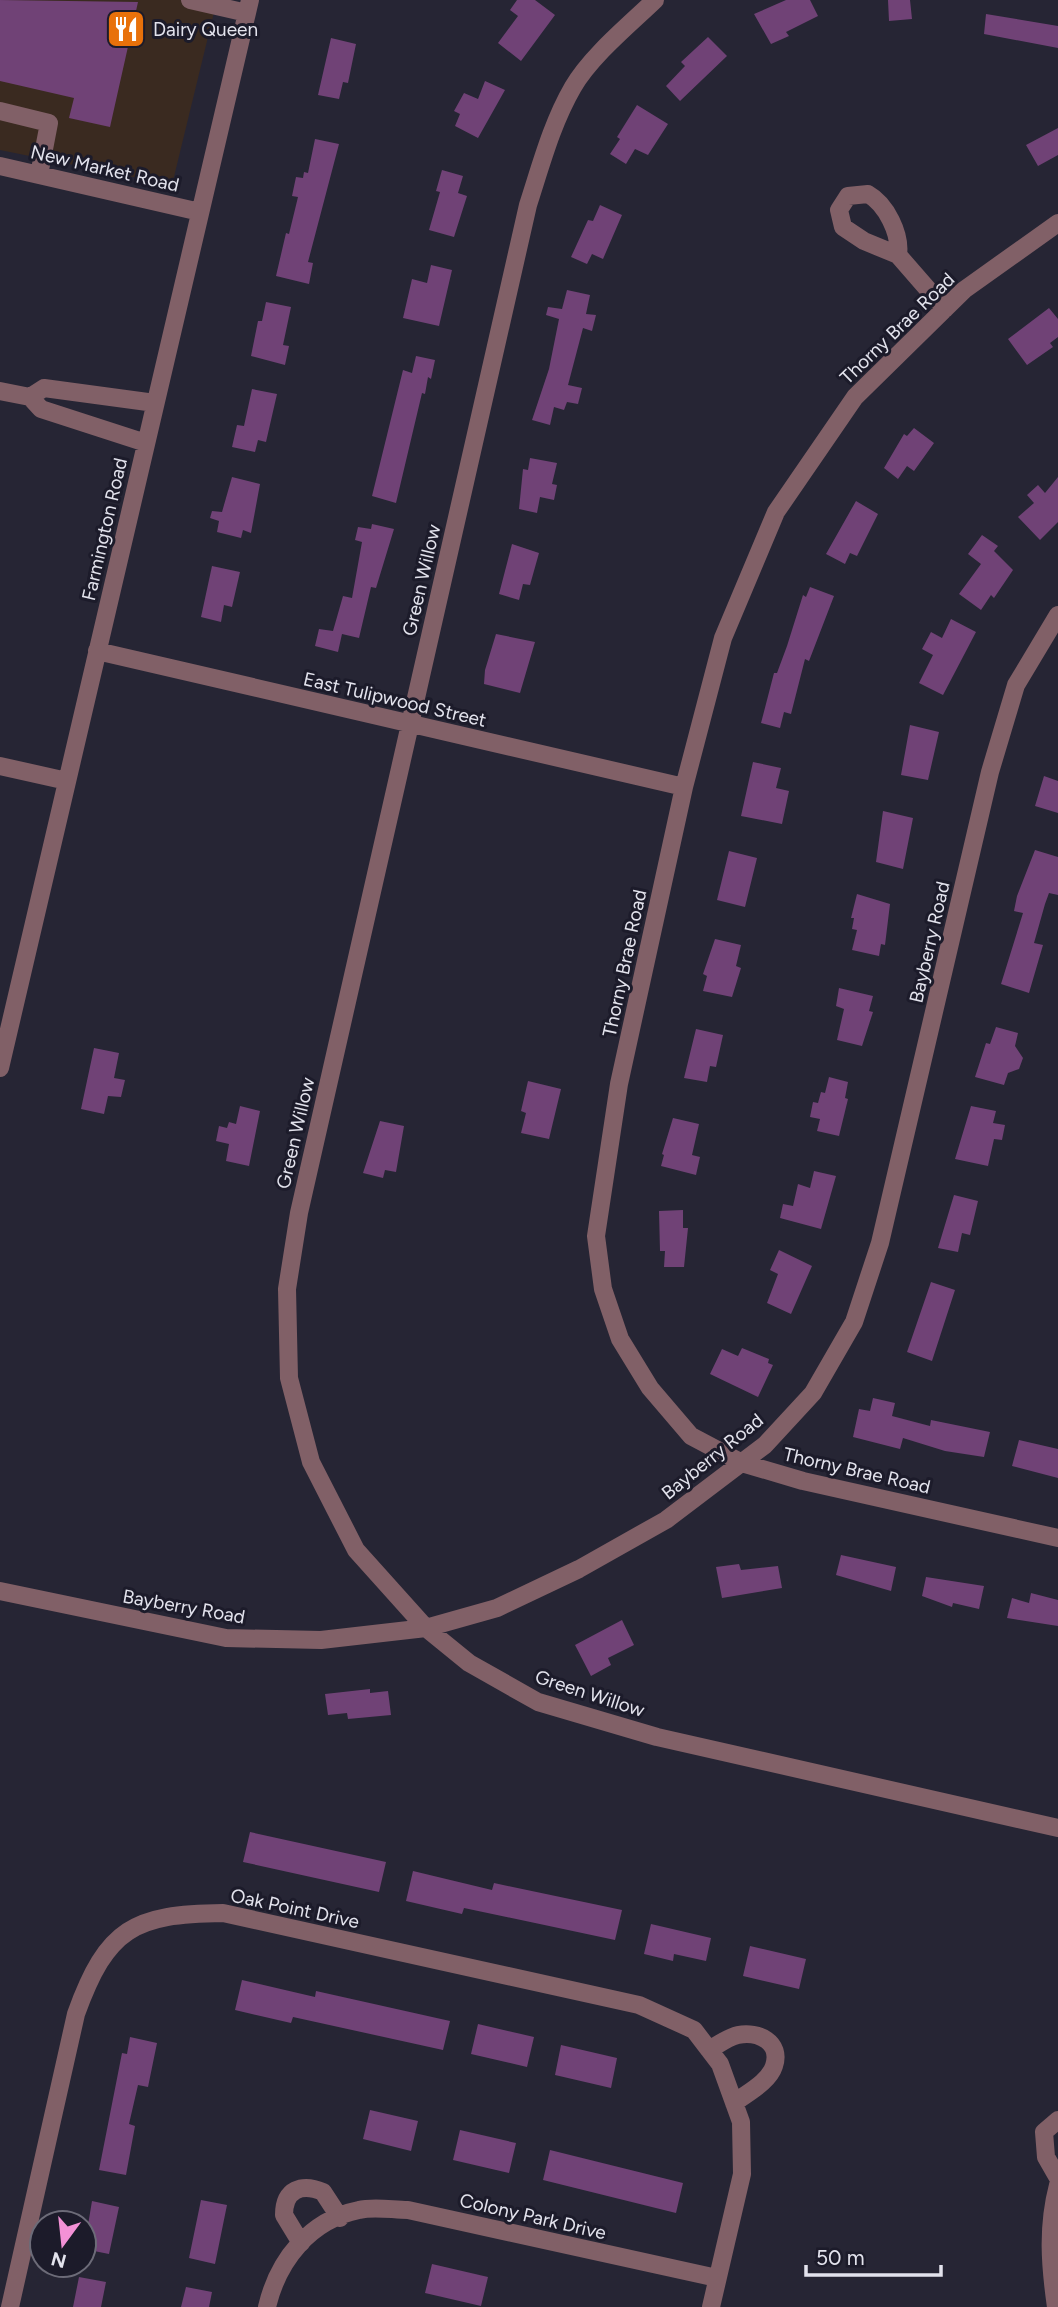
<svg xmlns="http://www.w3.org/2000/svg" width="1058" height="2307" font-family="Figtree,sans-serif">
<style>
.commercial{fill:#3a2a20}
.building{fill:#704276}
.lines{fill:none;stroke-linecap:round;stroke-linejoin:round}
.minor{stroke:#816067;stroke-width:18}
.labels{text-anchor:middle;stroke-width:6;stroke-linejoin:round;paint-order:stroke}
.poi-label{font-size:19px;fill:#e3e3ed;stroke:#1c1b2a;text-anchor:start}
.street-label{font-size:19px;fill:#e3e3ed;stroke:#1c1b2a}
</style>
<rect width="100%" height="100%" fill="#262534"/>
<!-- commercial -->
<path class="commercial" d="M0,0H217L172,185L0,150Z"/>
<!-- building -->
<path class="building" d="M0,0L138,2L110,127L69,118L74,98L0,81Z
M517,0H535L555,15L521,61L498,43L518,16L510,10Z
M786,0H810L818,16L786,32L789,36L771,44L754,14Z
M888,0H910L912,19L889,21Z
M986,14L1058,26V48L984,34Z
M708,37L727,56L680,101L666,86L685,66L681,62Z
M331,38L356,44L348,83L343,82L339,99L318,95Z
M485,81L505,90L478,138L455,126L460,114L454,111L464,93L478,99Z
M637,105L668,124L648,155L635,149L626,164L610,154L620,139L617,137Z
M1058,128V155L1038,166L1026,145Z
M315,139L339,144L308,262L313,263L309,284L276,276L286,233L289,234L298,197L292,196L296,177L303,178L304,172L308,173Z
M442,170L463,176L458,193L467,196L454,237L429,230L440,192L436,191Z
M600,205L622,215L603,259L592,254L587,264L571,257L588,220L593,221Z
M431,265L452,270L439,326L403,318L412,279L427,283Z
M567,290L590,295L586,314L596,315L592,331L583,328L568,385L582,388L578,404L567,402L564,410L554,407L550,425L532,420L549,369L559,319L546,315L548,307L562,309Z
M266,302L291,307L283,345L289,346L285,365L251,356L258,321H262Z
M1049,308L1058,319V337L1050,343L1053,347L1027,365L1008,339Z
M416,356L435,360L431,379L428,377L425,394L422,393L396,503L372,496L403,370L412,373Z
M252,389L277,394L266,442L258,440L255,452L232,447L237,425L244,426Z
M914,428L934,443L914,471L907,466L898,479L884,468L904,434L907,436Z
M530,458L557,463L552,484L557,485L554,500L540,497L537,513L519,509L523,469L528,470Z
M232,477L260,484L251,533L243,530L241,538L217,532L219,521L210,518L212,511L222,512Z
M1058,477V522L1040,540L1018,517L1034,503L1027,495L1038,485L1045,493Z
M856,501L878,514L857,556L850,553L845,564L826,554Z
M372,524L394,529L376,588L371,587L359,638L342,634L338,652L315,646L319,629L333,631L343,596L352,598L362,542L355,540L358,527L371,529Z
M982,535L998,546L994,551L1013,570L994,598L991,595L981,610L959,594L981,564L968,554Z
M512,544L539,553L530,585L523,584L519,600L499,594Z
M212,566L240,572L232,607L224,605L221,622L201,617Z
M810,587L834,596L809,661L805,659L791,714L784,712L780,728L761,723L774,673H777L787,646L803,595L806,597Z
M951,619L976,632L943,695L919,683L933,655L922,649L931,632L942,638Z
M496,634L535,642L520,693L484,684L485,670Z
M910,725L939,732L928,780L901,775Z
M753,762L781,768L776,788L789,791L782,824L741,816Z
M1044,776L1058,781V813L1035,806Z
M883,811L913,818L903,869L876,862Z
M1035,850L1058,857V895L1049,893L1045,904L1034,943L1043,945L1029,993L1001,984L1023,913L1014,911L1017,896Z
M729,851L757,858L745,907L717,900Z
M857,894L890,904L885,945L881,944L879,956L852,950L857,930L852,929L854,918H851Z
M715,939L741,945L736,966L741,968L732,997L703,991L707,976L703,974Z
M839,988L873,996L869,1011L873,1012L862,1046L837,1040L844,1009L836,1006Z
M996,1027L1018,1033L1015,1046L1023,1058L1019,1069L1008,1073L1004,1085L975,1077L986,1043L990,1044Z
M696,1029L723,1035L716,1067L710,1066L707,1082L684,1078Z
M94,1048L119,1053L114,1078L125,1080L121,1097L108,1096L104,1114L81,1109Z
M829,1077L848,1082L845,1098L848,1099L839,1136L817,1131L820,1119L810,1117L813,1102L818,1103L821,1092L825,1093Z
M528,1081L561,1089L549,1139L521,1133L526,1113L521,1111Z
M240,1106L260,1111L249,1166L226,1161L229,1144L216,1141L219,1126L227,1128L229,1122L236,1124Z
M971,1106L996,1111L993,1123L1005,1125L1002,1140L994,1139L988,1166L955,1159Z
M673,1118L699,1124L692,1155L700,1157L696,1175L661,1166L664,1155L662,1154Z
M380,1121L404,1126L396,1172L385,1170L383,1178L363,1173Z
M814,1171L836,1176L821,1229L780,1218L783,1204L793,1206L798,1184L810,1188Z
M954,1195L978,1201L970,1235L962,1233L958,1252L938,1248Z
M683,1210V1228H688L684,1267H664L665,1251H660L659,1211Z
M779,1250L812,1266L791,1314L767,1303L778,1274L770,1270Z
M931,1282L955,1290L932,1361L907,1352Z
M742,1348L769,1359L768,1363L773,1365L758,1397L710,1374L722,1349L738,1356Z
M873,1398L895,1403L892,1416L930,1426L931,1420L990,1432L984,1457L945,1451L903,1438L900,1449L853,1437L859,1409L870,1411Z
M1019,1440L1058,1449V1478L1012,1466Z
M841,1555L896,1567L891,1591L836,1575Z
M739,1564L741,1570L778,1566L782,1588L722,1598L716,1567Z
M926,1577L984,1586L979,1609L953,1603L952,1607L922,1596Z
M1031,1593L1058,1600V1626L1007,1618L1012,1598L1029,1603Z
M622,1620L634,1645L608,1658L611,1665L591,1676L575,1645Z
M370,1689V1693L388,1691L391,1715L348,1719L347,1713L328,1715L325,1694Z
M250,1832L386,1862L379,1892L243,1862Z
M413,1871L492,1890L494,1883L622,1910L615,1940L464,1908L462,1914L406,1901Z
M651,1924L711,1938L706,1961L674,1954L673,1961L644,1954Z
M750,1946L806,1959L799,1989L743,1976Z
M242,1980L315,1997L316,1991L450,2021L443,2050L293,2017L291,2023L235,2010Z
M478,2024L534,2037L527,2067L471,2054Z
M130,2037L157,2043L148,2087L138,2085L129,2124L135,2126L126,2175L99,2170L122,2053L127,2054Z
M561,2045L617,2058L611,2088L555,2075Z
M370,2110L418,2121L411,2151L363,2139Z
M460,2130L516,2143L509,2173L453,2160Z
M550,2150L683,2183L676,2213L543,2180Z
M201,2200L227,2205L215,2264L189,2258Z
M92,2201L119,2207L109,2254L84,2249Z
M432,2264L488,2277L481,2306L425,2293Z
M79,2277L106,2282L101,2307H73Z
M186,2287L212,2292L209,2307H181Z"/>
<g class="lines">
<!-- minor -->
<path class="minor" d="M190,0L247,13
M655,0C629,25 591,56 573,87C552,123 541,165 528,205L299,1213L287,1289L289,1378L311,1462L356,1550L426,1628L469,1663L538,1702L657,1737L1058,1828
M0,111L49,123L39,175
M0,166L200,212
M1058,223L964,290L855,397L776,512L723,638L684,787L619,1084L596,1236L603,1289L620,1339L650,1388L691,1436L742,1463L803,1481L1058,1538
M898,255C901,234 886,204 868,194L848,196L839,210L843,227L864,241L898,255L945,309
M0,391L30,397L41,409L146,443
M30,397L44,388L155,403
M97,651L684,787
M0,766L67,781
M0,1068L250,0
M0,1591L226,1638L321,1640L426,1628L497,1608L579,1569L666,1520L765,1445L813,1393L854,1322L880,1243L990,772L1016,685L1058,615
M709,2050C718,2045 728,2037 738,2035C758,2031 782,2042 774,2066C769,2082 747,2093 734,2103
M1058,2120L1044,2132L1046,2157L1058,2178
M301,2243L284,2215C284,2189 302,2183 323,2192L340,2218
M10,2307L76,2014C107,1928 134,1914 223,1913L639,2005L694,2030L720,2064L741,2122L742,2174L711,2307
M267,2307C278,2260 310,2220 359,2210C374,2206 393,2210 408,2210L717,2278
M1056,2307C1050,2265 1047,2227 1058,2185"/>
</g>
<!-- icons -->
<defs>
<g id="restaurant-square" transform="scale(2.0125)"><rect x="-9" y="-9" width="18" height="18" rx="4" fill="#e8710a" stroke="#1c1b2a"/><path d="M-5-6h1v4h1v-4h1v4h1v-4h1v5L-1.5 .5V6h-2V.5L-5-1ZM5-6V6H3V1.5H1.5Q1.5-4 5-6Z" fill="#fff"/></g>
</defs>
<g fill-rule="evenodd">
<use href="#restaurant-square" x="126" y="29"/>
</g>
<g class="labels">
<!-- poi labels -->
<g class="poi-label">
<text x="153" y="36">Dairy Queen</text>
</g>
<!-- street labels -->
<g class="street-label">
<text transform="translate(105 168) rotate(13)" y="7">New Market Road</text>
<text transform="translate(897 328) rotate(-44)" y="7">Thorny Brae Road</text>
<text transform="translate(104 529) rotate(-77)" y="7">Farmington Road</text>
<text transform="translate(421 580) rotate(-77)" y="7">Green Willow</text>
<text transform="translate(395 699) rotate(13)" y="7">East Tulipwood Street</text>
<text transform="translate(929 942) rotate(-77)" y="7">Bayberry Road</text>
<text transform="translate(624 963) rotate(-78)" y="7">Thorny Brae Road</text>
<text transform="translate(295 1133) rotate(-77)" y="7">Green Willow</text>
<text transform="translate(712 1456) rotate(-39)" y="7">Bayberry Road</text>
<text transform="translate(857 1470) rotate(13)" y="7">Thorny Brae Road</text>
<text transform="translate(184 1606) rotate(10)" y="7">Bayberry Road</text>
<text transform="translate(590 1693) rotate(18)" y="7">Green Willow</text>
<text transform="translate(295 1908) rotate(12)" y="7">Oak Point Drive</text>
<text transform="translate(533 2216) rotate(13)" y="7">Colony Park Drive</text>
</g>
</g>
<!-- north arrow -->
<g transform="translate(63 2244) rotate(195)"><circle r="33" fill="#1c1b2a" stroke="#6c6b78" stroke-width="2"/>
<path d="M0-5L12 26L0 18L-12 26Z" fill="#f391d6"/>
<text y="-10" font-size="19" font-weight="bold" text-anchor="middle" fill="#e3e3ed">N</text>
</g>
<!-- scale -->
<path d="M806 2265v10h135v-10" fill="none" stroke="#e3e3ed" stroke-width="3.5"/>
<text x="816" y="2265" font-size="21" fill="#e3e3ed" stroke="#1c1b2a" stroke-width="5" paint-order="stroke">50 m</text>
</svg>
